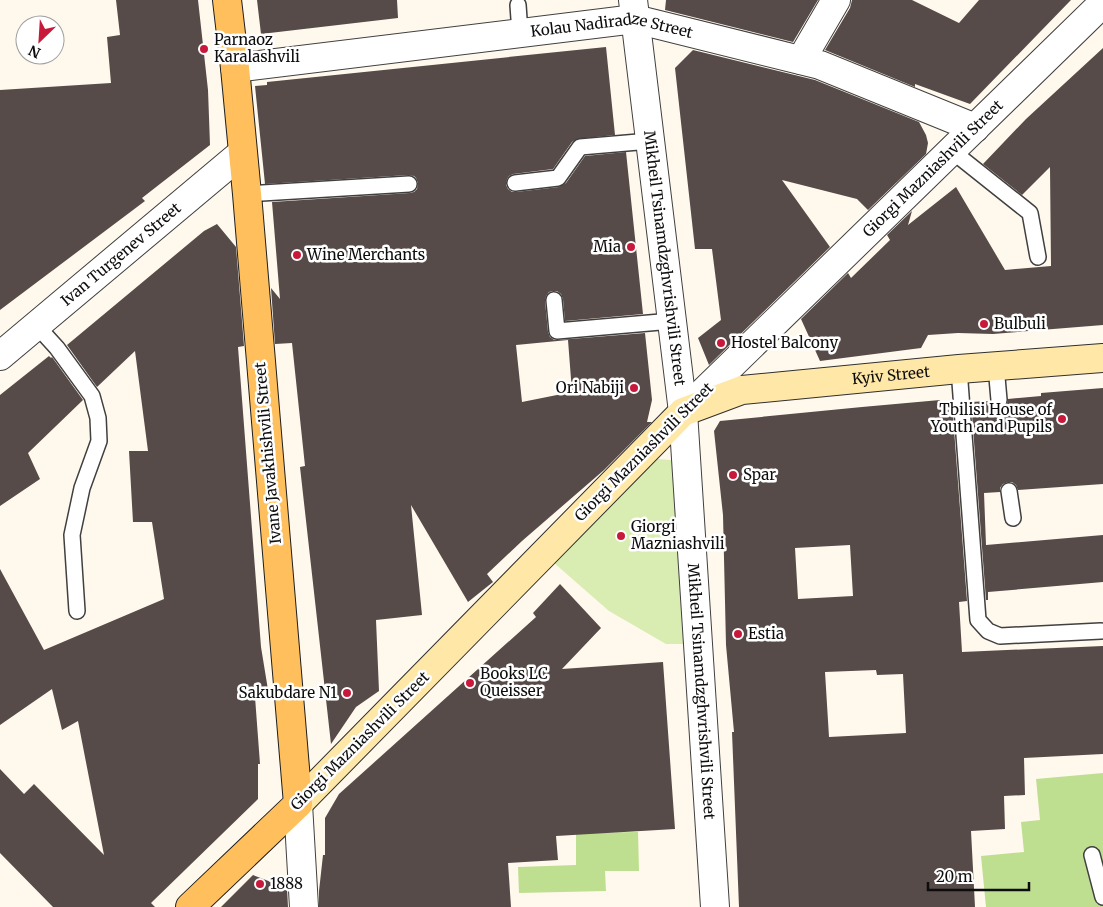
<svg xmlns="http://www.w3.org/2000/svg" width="1103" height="907" font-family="Merriweather,serif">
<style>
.green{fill:#d9edb2}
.forest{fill:#bfdf90}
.building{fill:#564b48;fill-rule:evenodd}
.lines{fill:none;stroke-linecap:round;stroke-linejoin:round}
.service-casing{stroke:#404040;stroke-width:18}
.minor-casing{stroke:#404040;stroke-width:30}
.secondary-casing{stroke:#2f2f2f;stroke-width:30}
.primary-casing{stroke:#1e1e1e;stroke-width:30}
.service{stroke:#fff;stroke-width:15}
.minor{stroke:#fff;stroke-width:28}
.secondary{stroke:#ffe8a7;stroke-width:28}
.primary{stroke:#ffbf5c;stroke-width:28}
.poi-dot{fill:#c8193b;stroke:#fff;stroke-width:2}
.labels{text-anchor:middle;stroke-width:5;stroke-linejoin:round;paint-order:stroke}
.street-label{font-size:15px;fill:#0d0d0d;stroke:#fff}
.poi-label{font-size:15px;fill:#0d0d0d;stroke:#fff;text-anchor:start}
</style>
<rect width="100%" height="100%" fill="#fff8ec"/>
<!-- green -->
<path class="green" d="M657,459L671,460L678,469L686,644H666L609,611L553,562Z"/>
<!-- forest -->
<path class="forest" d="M1103,773V907H986L981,856L1024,852L1021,822L1040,820L1036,779Z
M638,832L639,871H605L606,891L519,893L518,867L576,865V833Z"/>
<!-- building -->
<path class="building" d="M116,0H198L208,90L210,145L142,198L145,201L0,310V90L111,83L107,37L120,35Z
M257,0H397L398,18L261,34Z
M666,0H818L793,42L665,10Z
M852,0H912L959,23L979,0H1071L970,104L915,84V87L825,50L850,8Z
M606,47L615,135L576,139L572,142L553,169L513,174L509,176L507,179L506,185L508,189L512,192H516L559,187L566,183L585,156L626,152L643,314L565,321L563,299L561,294L557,291H553L549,292L546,296L545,301L548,332L550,337L554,340H558L645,333L652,400L647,422H652L604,470L522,541L487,574L493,582L468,602L411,505L422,615L376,620L379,691L356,707L331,744L300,467L305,466L292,343L275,344L271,288L280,299L272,202L410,193L414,192L417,189L418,183L416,178L414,176L408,175L265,184L255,86L267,85V82ZM568,340L572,392L522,402L516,345Z
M1103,48V325L993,334L958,333L928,335L921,348L820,361L801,319L848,273L851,278L890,240L887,235L912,211L908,225L956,187L1005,270L1051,266L1050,167L1022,195L983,164L1026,119Z
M693,50L815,80L919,122L926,135L928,143L926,154L868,210L857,199L782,180L830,247L709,365L698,338L721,320L712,249H695L675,68Z
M217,224L236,247L244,346L238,347L261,647L269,696L255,697L260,764H258V799L151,903L155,907H53L0,853V769L24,794L34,784L104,855L78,721L62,730L52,689L0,725V569L44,650L164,599L152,522H133L129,451H148L135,351L97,387L67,345L204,231Z
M49,356L51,358L52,357L83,400L28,453L40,479L0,506V395Z
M1103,388V484L1018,490L1016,485L1012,482H1008L1003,484L1000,488V492L984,493L986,545L1103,535V582L988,592V600H986L971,402L990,401L991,405L995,408L1000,409L1005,407L1007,404L1008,399L1041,396V393Z
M940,400V404L952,403L967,601L959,602L962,652L1103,646V754L1024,758L1025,795L1004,796L1005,829L971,831L975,907H739L732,732H734L726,645L723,515L714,431L720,421L862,407ZM850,545L853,596L798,599L795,548ZM876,670L877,675L903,674L906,733L829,737L825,672Z
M560,584L601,628L562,669L663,662L675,829L556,836L558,860L508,863L511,907H319V891L323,855H325V818L339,794L536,617L533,613Z
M253,875L287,888L288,907H221Z"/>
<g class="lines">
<!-- service casing -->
<g class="service-casing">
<path id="service" d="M518,5L520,33
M952,151L1030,213L1038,257
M515,183L558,178L580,147L650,141
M247,194L409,184
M554,300L557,331L672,321
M37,326L57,348L92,396L98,418L99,441L82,488L72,535L77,611
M996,366L999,400
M959,369L978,620L988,631L1000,636L1101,631
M1009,491L1013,518
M1092,855L1103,897"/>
</g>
<!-- minor casing -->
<g class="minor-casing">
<g id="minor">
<path id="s1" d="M633,0L683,412L715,907"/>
<path d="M801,60L836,0"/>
<path id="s2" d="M235,68L635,19L820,65L975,128"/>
<path id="s3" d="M0,356L242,153"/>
<path id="s4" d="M683,412L1103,3"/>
<path d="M298,804L304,907"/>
</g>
</g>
<!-- secondary casing -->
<g class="secondary-casing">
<g id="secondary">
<path id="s5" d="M298,804L683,412L742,390L959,369L1103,358"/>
</g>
</g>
<!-- primary casing -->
<g class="primary-casing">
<path id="primary" d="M190,907L298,804L247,194L235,68L227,0"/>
</g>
<!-- service -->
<use href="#service" class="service"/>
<!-- minor -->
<use href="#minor" class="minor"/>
<!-- secondary -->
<use href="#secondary" class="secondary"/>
<!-- primary -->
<use href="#primary" class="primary"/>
</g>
<!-- markers -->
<g class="poi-dot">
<circle cx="204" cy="49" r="5"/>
<circle cx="631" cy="247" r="5"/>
<circle cx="297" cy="255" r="5"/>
<circle cx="984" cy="324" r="5"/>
<circle cx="721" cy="343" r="5"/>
<circle cx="634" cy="388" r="5"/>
<circle cx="1062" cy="419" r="5"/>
<circle cx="733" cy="475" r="5"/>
<circle cx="621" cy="536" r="5"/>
<circle cx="738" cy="634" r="5"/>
<circle cx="470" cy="683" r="5"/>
<circle cx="347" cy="693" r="5"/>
<circle cx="260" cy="884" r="5"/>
</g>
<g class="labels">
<!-- street labels -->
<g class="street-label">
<text dy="5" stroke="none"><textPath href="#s2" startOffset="380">Kolau Nadiradze Street</textPath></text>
<text dy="5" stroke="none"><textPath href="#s4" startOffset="349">Giorgi Mazniashvili Street</textPath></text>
<text dy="5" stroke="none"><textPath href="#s3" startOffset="158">Ivan Turgenev Street</textPath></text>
<text dy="5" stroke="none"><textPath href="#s1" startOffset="260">Mikheil Tsinamdzghvrishvili Street</textPath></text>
<text dy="5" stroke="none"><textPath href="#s5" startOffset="762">Kyiv Street</textPath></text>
<text transform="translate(644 452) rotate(-45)" y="5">Giorgi Mazniashvili Street</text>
<text transform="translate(268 453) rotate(-95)" y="5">Ivane Javakhishvili Street</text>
<text dy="5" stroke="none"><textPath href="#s1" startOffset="695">Mikheil Tsinamdzghvrishvili Street</textPath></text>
<text transform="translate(360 741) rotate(-45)" y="5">Giorgi Mazniashvili Street</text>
</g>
<!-- poi labels -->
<g class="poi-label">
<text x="214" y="45">Parnaoz<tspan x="214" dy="17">Karalashvili</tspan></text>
<text x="621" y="252" text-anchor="end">Mia</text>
<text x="307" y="260">Wine Merchants</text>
<text x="994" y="329">Bulbuli</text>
<text x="731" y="348">Hostel Balcony</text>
<text x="624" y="393" text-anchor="end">Ori Nabiji</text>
<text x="1052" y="415" text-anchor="end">Tbilisi House of<tspan x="1052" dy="17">Youth and Pupils</tspan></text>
<text x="743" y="480">Spar</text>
<text x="631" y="532">Giorgi<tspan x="631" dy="17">Mazniashvili</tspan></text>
<text x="748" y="639">Estia</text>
<text x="480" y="679">Books LC<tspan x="480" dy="17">Queisser</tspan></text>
<text x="337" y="698" text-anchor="end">Sakubdare N1</text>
<text x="270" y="889">1888</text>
</g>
</g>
<!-- north arrow -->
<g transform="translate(40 40) rotate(205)"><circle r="24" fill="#ffffff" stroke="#9e9e9e"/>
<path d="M0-4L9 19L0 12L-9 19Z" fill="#c8193b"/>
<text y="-8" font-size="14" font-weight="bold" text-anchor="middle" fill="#0d0d0d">N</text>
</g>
<!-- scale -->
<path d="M928 882v8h101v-8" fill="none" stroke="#0d0d0d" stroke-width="2.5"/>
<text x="936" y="882" font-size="15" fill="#0d0d0d" stroke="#ffffff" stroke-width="4" paint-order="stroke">20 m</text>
</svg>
